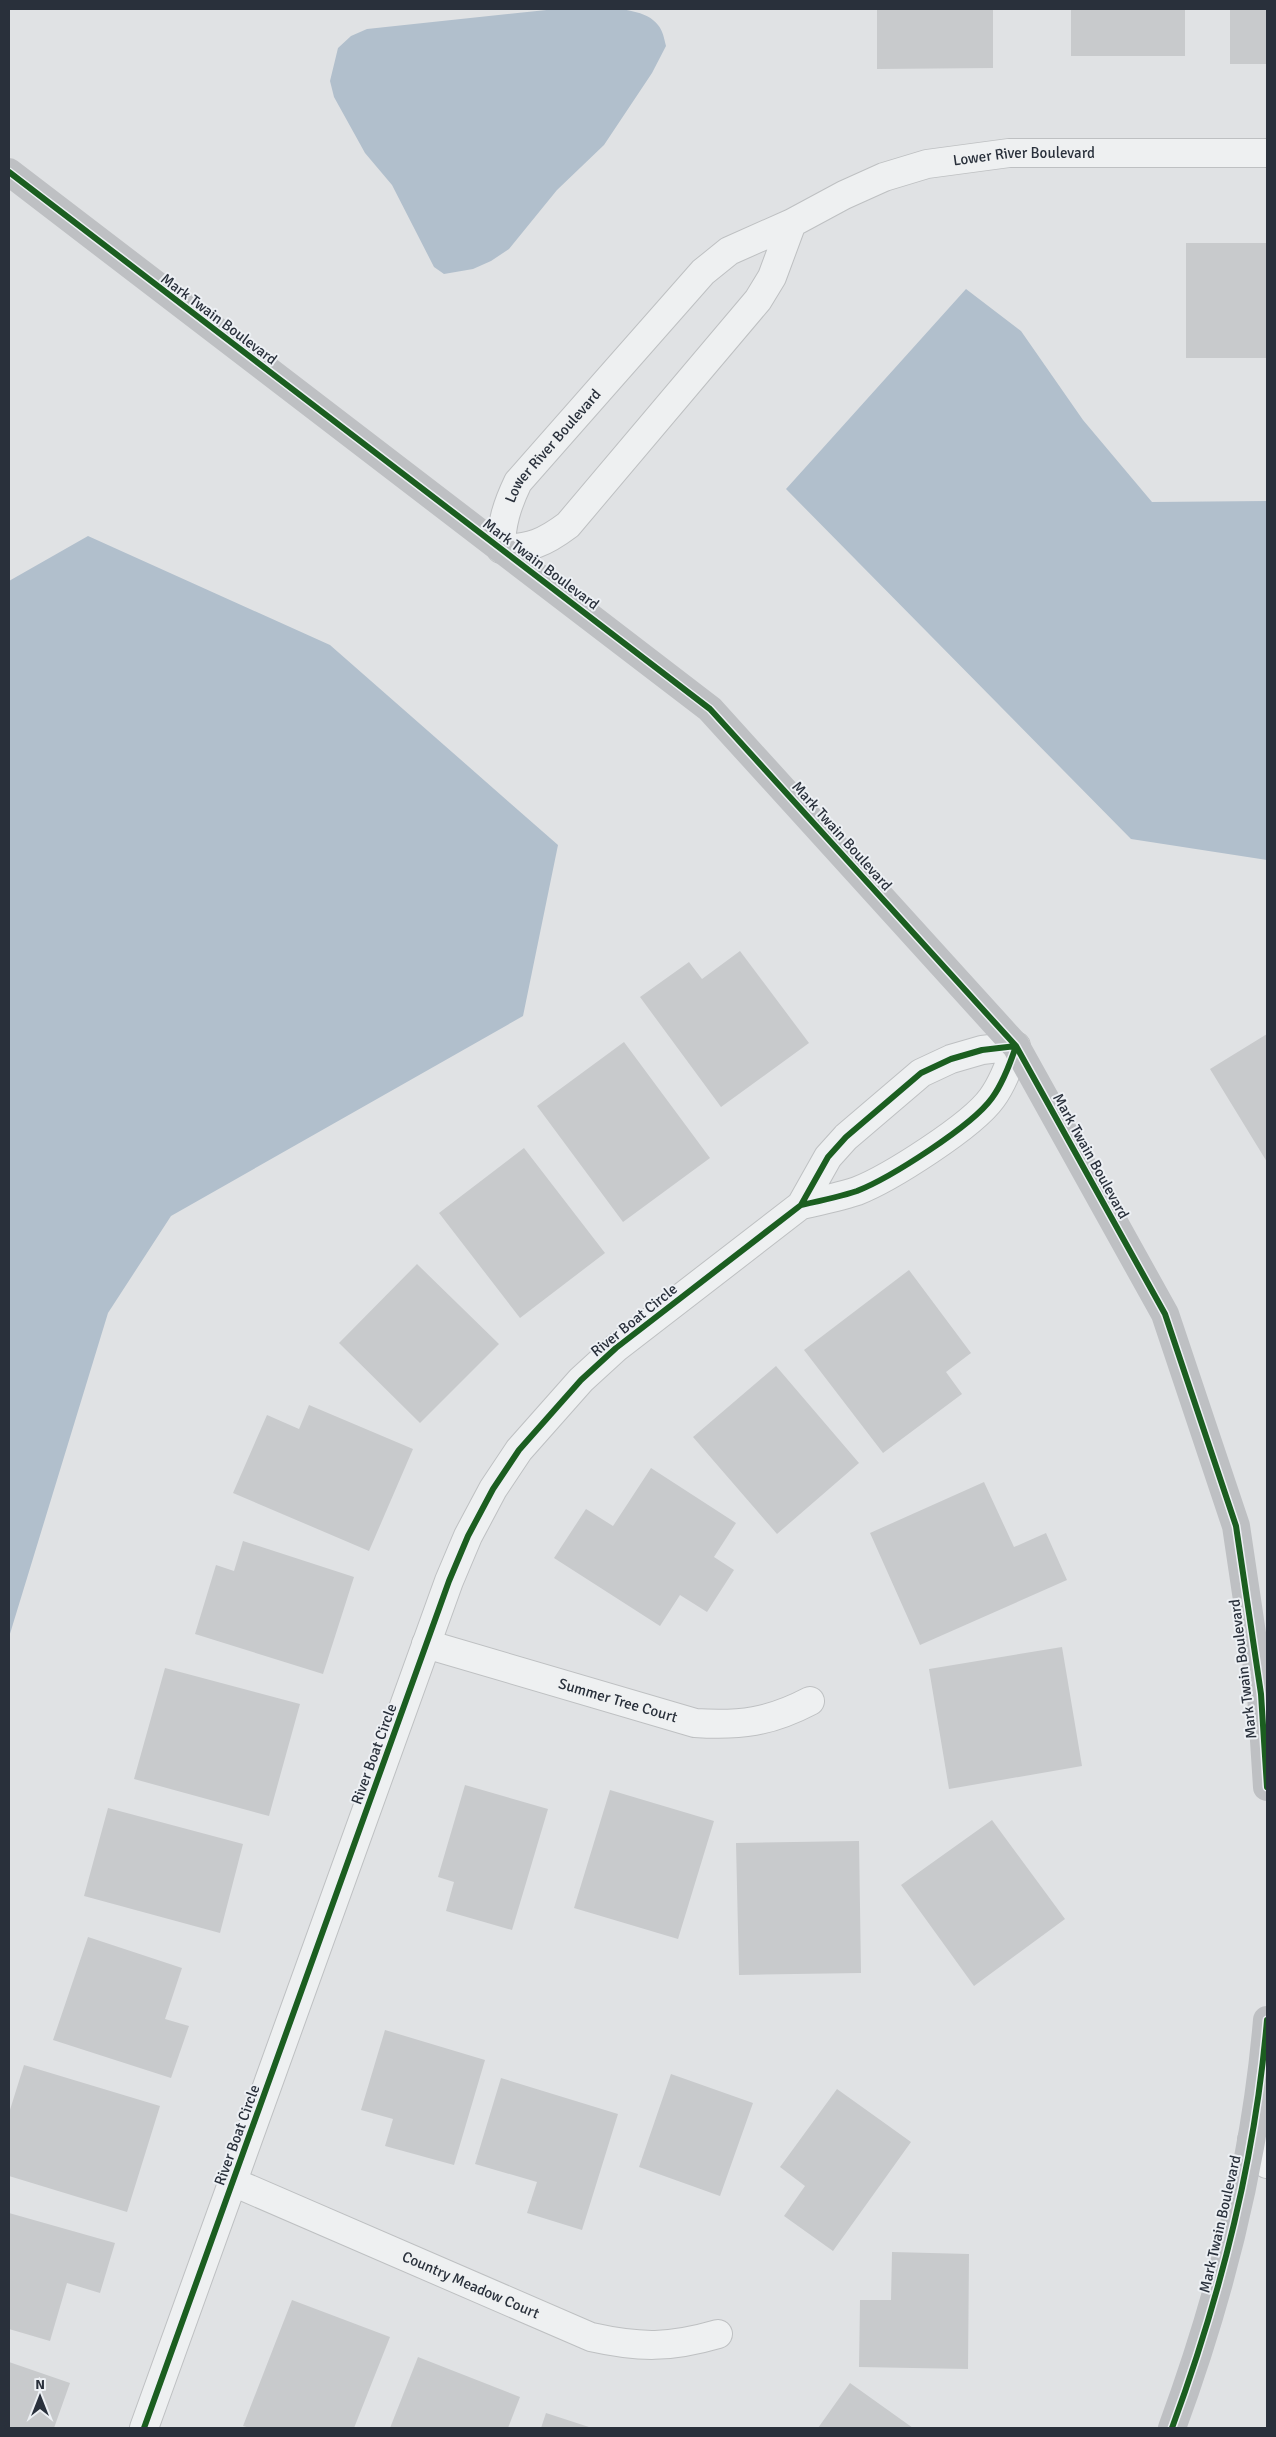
<svg xmlns="http://www.w3.org/2000/svg" width="1276" height="2437" font-family="Signika,sans-serif">
<style>
.water{fill:#b1bfcc}
.building{fill:#c8cacc}
.lines{fill:none;stroke-linecap:round;stroke-linejoin:round}
.street-casing{stroke:#bec0c2;stroke-width:30}
.street{stroke:#eef0f1;stroke-width:28}
.secondary{stroke:#bec0c3;stroke-width:28}
.cycleway-casing{stroke:#edf0f4;stroke-width:9}
.cycleway{stroke:#1b5e20;stroke-width:6}
.labels{text-anchor:middle;stroke-width:4;stroke-linejoin:round;paint-order:stroke}
.street-label{font-size:15px;fill:#29303b;stroke:#edf0f4}
</style>
<rect width="100%" height="100%" fill="#e0e2e4"/>
<!-- water -->
<path class="water" d="M556,9C582,9 641,2 658,25C663,31 664,38 666,46L652,73L604,145L557,190L509,249L491,261L473,269L444,274L434,267L392,185L365,153L334,97L330,81L338,48L351,36L367,29Z
M966,289L1021,331L1083,420L1152,502L1267,501V860L1131,839L786,489Z
M88,536L330,645L558,845L523,1016L171,1216L108,1313L9,1637V581Z"/>
<!-- building -->
<path class="building" d="M877,9H993V68L877,69Z
M1071,9H1185V56H1071Z
M1230,9H1267V64H1230Z
M1186,243H1267V358H1186Z
M740,951L809,1043L721,1107L640,997L689,962L702,979Z
M1267,1034V1162L1210,1069Z
M624,1042L710,1158L623,1222L537,1106Z
M524,1148L605,1253L520,1318L439,1213Z
M417,1264L499,1344L420,1423L339,1343Z
M909,1270L971,1353L946,1372L962,1394L883,1453L804,1350Z
M776,1366L859,1463L777,1534L693,1437Z
M309,1405L413,1449L369,1551L233,1493L267,1415L299,1429Z
M651,1468L736,1523L714,1557L734,1570L707,1612L680,1595L660,1626L554,1558L586,1509L613,1526Z
M984,1482L1014,1547L1046,1533L1067,1580L920,1645L870,1533Z
M243,1541L354,1577L323,1674L195,1634L216,1565L234,1571Z
M1062,1647L1082,1766L949,1789L929,1669Z
M165,1668L300,1704L269,1816L134,1779Z
M465,1785L548,1809L512,1930L446,1911L454,1882L438,1877Z
M610,1790L714,1821L678,1939L574,1908Z
M108,1808L243,1844L220,1933L84,1896Z
M992,1820L1065,1919L974,1986L901,1885Z
M859,1841L861,1973L739,1975L736,1843Z
M88,1937L182,1968L165,2019L189,2026L171,2078L53,2040Z
M385,2030L485,2060L454,2165L385,2146L393,2119L361,2110Z
M24,2065L160,2106L127,2212L9,2176V2113Z
M671,2074L753,2103L720,2196L639,2167Z
M501,2078L618,2114L582,2230L527,2213L537,2182L475,2164Z
M837,2089L911,2142L833,2251L784,2216L805,2186L780,2167Z
M9,2213L115,2243L100,2293L67,2283L50,2341L9,2329Z
M892,2252L969,2254L968,2369L859,2367L860,2300H891Z
M292,2300L390,2337L354,2428H250L243,2426Z
M418,2357L520,2397L508,2428H390Z
M9,2362L70,2383L54,2428H9Z
M850,2383L913,2428H818Z
M546,2413L592,2428H541Z"/>
<g class="lines">
<!-- street casing -->
<g class="street-casing">
<g id="street">
<path id="s1" d="M792,223L772,277L758,300L568,525C544,543 531,548 501,549C501,524 507,505 518,482L703,272L729,251L792,223L844,195L884,177L927,164L1009,153H1267"/>
<path id="s2" d="M426,1644L695,1723C740,1726 770,1722 810,1701"/>
<path d="M1266,2128L1252,2140L1267,2164"/>
<path id="s3" d="M233,2182L591,2337C640,2348 670,2348 718,2334"/>
<path d="M144,2428L449,1581L468,1536L493,1489L519,1450L581,1380L616,1348L801,1205L828,1157L846,1137L921,1073L951,1059L982,1050L1016,1046C1010,1064 1003,1083 992,1098C972,1126 890,1178 857,1191C839,1197 820,1201 801,1205"/>
</g>
</g>
<!-- street -->
<use href="#street" class="street"/>
<!-- secondary -->
<path class="secondary" d="M9,172L710,709L1016,1046L1165,1314L1236,1526L1261,1694L1267,1787
M1172,2428C1221,2295 1255,2162 1267,2020"/>
<!-- cycleway casing -->
<g class="cycleway-casing">
<path id="cycleway" d="M9,172L710,709L1016,1046L1165,1314L1236,1526L1261,1694L1267,1787
M144,2428L449,1581L468,1536L493,1489L519,1450L581,1380L616,1348L801,1205L828,1157L846,1137L921,1073L951,1059L982,1050L1016,1046C1010,1064 1003,1083 992,1098C972,1126 890,1178 857,1191C839,1197 820,1201 801,1205
M1172,2428C1221,2295 1255,2162 1267,2020"/>
</g>
<!-- cycleway -->
<use href="#cycleway" class="cycleway"/>
</g>
<g class="labels">
<!-- street labels -->
<g class="street-label">
<text dy="5" stroke="none"><textPath href="#s1" startOffset="1149">Lower River Boulevard</textPath></text>
<text transform="translate(219 319) rotate(37)" y="5">Mark Twain Boulevard</text>
<text dy="5" stroke="none"><textPath href="#s1" startOffset="571">Lower River Boulevard</textPath></text>
<text transform="translate(541 564) rotate(37)" y="5">Mark Twain Boulevard</text>
<text transform="translate(842 836) rotate(48)" y="5">Mark Twain Boulevard</text>
<text transform="translate(1091 1156) rotate(61)" y="5">Mark Twain Boulevard</text>
<text transform="translate(634 1320) rotate(-39)" y="5">River Boat Circle</text>
<text transform="translate(1243 1669) rotate(-97)" y="5">Mark Twain Boulevard</text>
<text dy="5" stroke="none"><textPath href="#s2" startOffset="200">Summer Tree Court</textPath></text>
<text transform="translate(374 1754) rotate(-70)" y="5">River Boat Circle</text>
<text transform="translate(237 2135) rotate(-70)" y="5">River Boat Circle</text>
<text transform="translate(1220 2224) rotate(-77)" y="5">Mark Twain Boulevard</text>
<text dy="5" stroke="none"><textPath href="#s3" startOffset="259">Country Meadow Court</textPath></text>
</g>
</g>
<!-- border -->
<rect width="1276" height="2437" fill="none" stroke="#29303b" stroke-width="20"/>
<!-- north arrow -->
<g transform="translate(40 2397)" stroke="#edf0f4" stroke-width="4" paint-order="stroke">
<path d="M0-4L9 19L0 12L-9 19Z" fill="#29303b"/>
<text y="-8" font-size="14" font-weight="bold" text-anchor="middle" fill="#29303b">N</text>
</g>
</svg>
